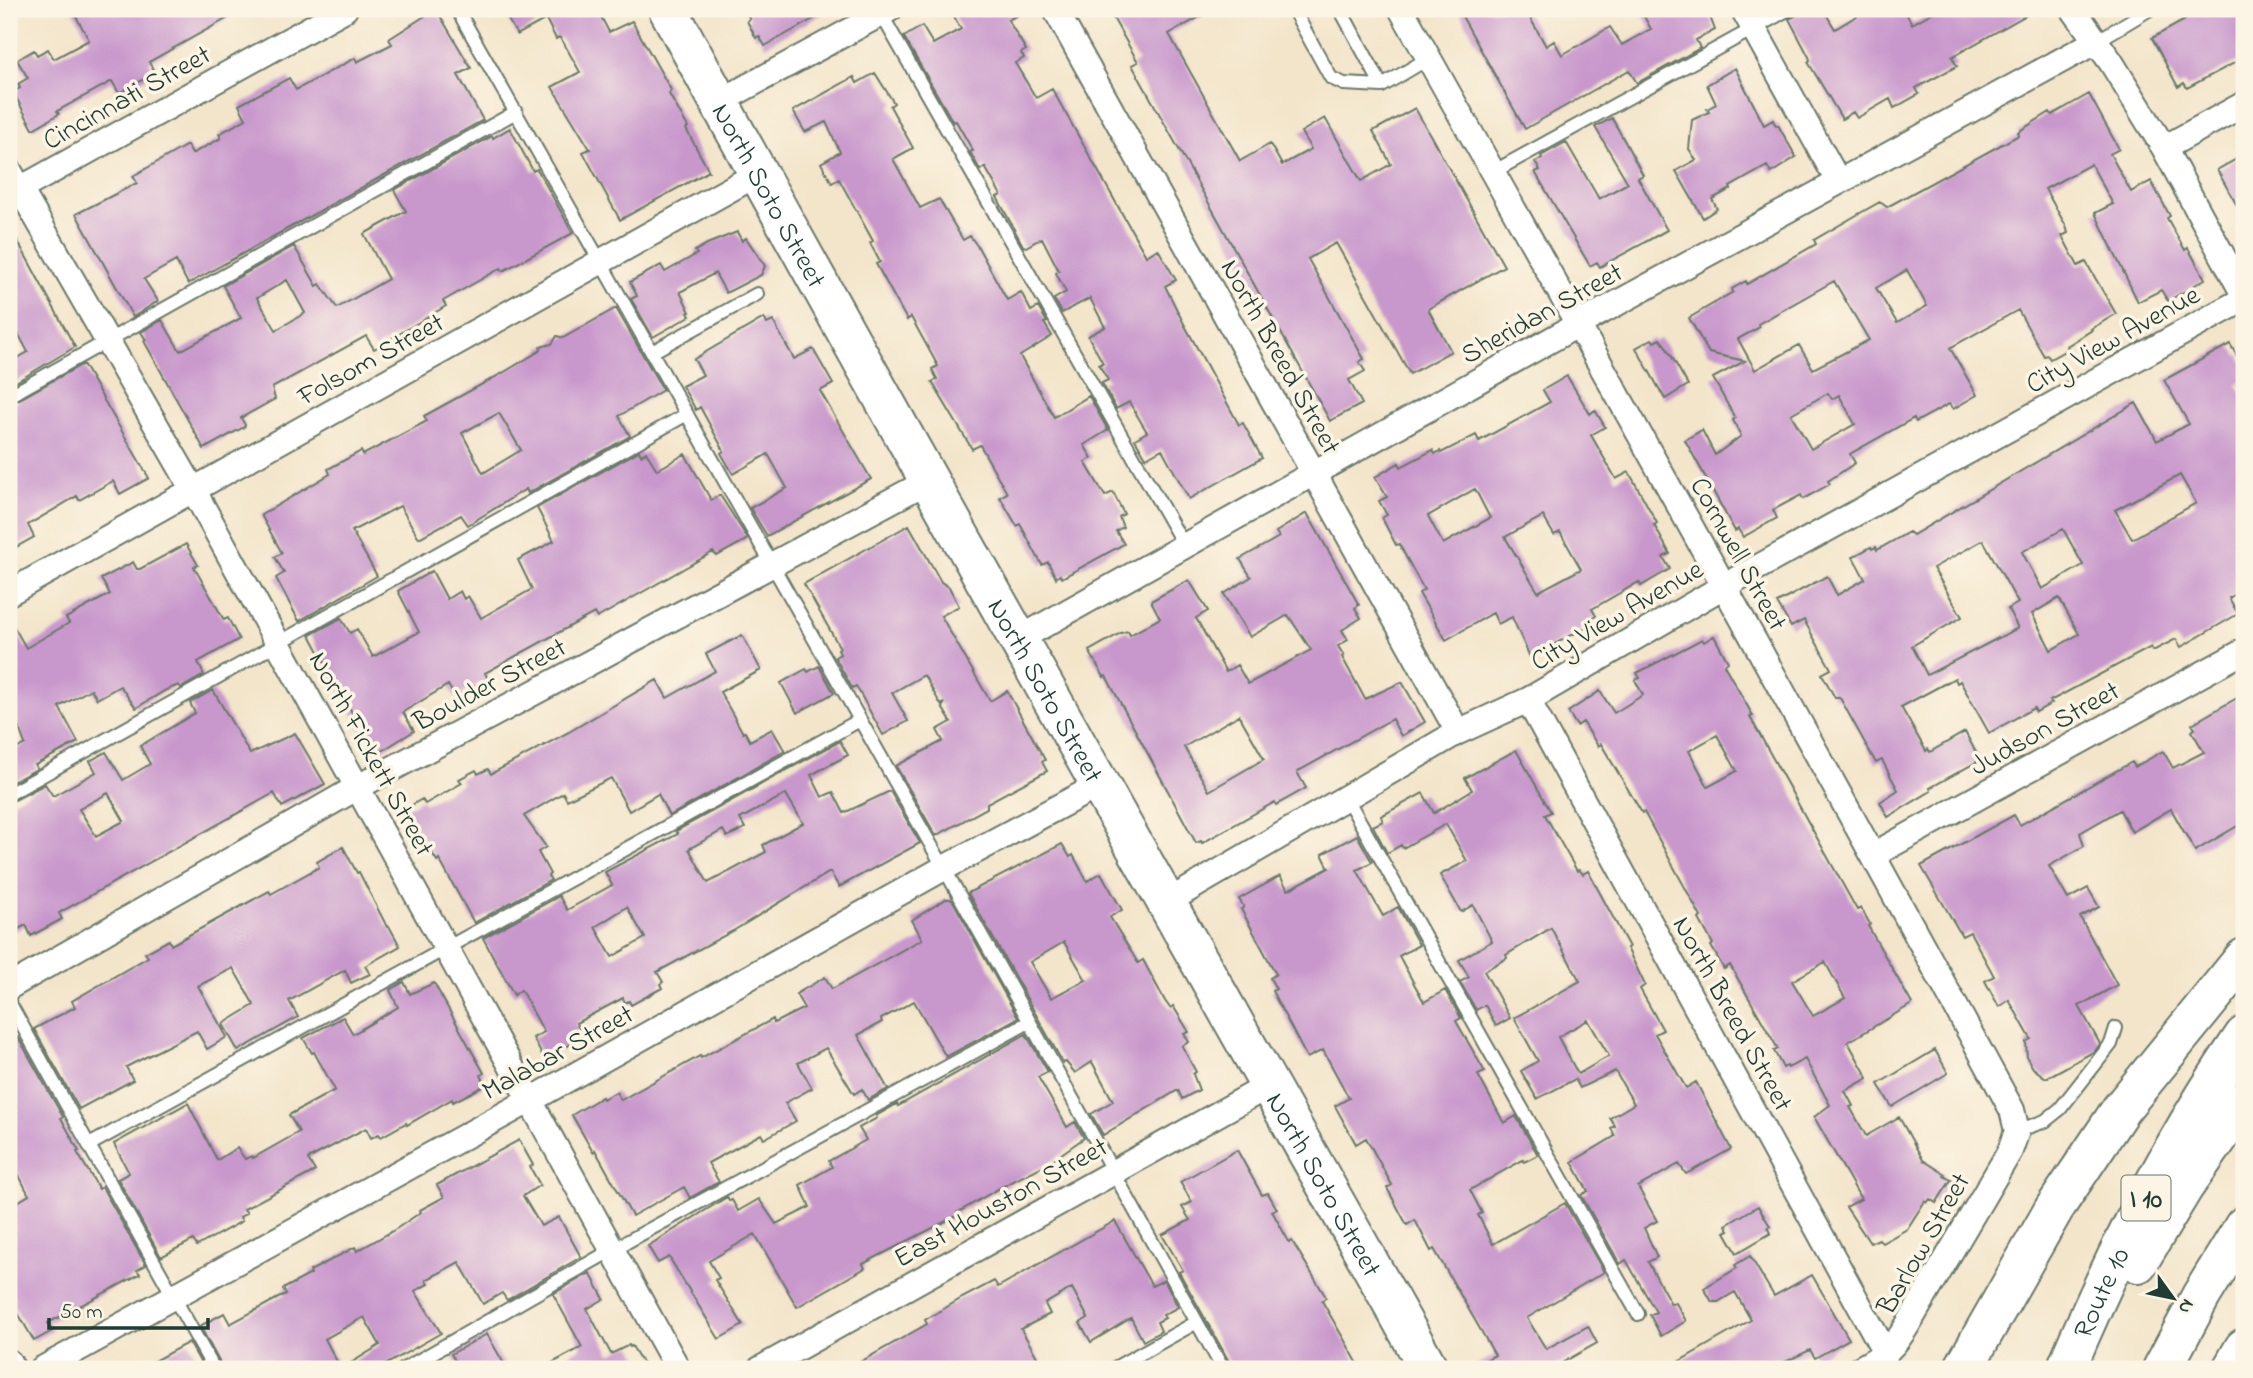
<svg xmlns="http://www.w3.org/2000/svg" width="2253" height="1378" font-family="'Indie Flower',sans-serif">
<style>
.building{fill:#c897cc;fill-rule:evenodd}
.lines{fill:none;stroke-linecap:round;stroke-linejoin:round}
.lane-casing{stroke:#697868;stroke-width:16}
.street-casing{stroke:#697868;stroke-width:28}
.primary-casing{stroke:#697868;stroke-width:42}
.highway-casing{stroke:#697868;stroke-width:42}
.lane{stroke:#fff;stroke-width:12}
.street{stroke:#fff;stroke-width:24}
.primary{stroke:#fff;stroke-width:38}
.highway{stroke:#fff;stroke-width:38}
.labels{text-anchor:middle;stroke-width:7;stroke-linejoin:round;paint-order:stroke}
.shield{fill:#fcf5e5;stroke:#617469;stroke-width:2}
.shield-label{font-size:26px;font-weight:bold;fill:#1f3d34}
.street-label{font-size:28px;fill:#1f3d34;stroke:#fcf5e5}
</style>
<rect width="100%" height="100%" fill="#fcf5e5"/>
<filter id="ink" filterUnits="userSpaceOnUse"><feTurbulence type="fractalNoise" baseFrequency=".0143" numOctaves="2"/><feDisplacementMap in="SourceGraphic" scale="14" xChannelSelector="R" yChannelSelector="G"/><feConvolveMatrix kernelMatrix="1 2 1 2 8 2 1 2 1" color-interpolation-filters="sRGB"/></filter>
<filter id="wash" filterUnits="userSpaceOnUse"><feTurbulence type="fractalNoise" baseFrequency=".00686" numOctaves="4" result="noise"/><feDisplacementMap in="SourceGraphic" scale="28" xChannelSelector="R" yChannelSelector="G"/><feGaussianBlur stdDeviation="1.57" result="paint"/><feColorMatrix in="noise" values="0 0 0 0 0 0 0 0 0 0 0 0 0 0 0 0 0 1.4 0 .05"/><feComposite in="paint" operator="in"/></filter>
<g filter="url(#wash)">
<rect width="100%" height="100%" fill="#f3e5ca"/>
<g id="blocks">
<!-- building -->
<path class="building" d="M72,9H244L149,62L155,73L119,93L112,81L57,111L59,114L33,129L13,92L20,88L18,84L28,78L17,60L34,50L37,55L48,49L54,59L89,40Z
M436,9L471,68L458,75L483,120L188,284L176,261L144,279L158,301L133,317L76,214L137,183L133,176L187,145L192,154L221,138L219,134L246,119L239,105L289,78L296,90L355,58L357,62L392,44L389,39Z
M502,9H597L609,32L632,21L671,90L669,94L688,127L686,129L709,171L620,220L583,152L590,149L552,87L580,72L562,40L559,37L556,39L546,19L517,35Z
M744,9H831L765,46L759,36L756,38L747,21L750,19Z
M950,9H1029L1008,20L1026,50L1021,53L1024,58L1015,63L1036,98L1052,89L1146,256L1158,249L1176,280L1165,286L1183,322L1239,425L1243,423L1262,458L1189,499L1162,449L1146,458L1135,439L1147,432L1129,402L1116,409L1102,383L1108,380L1099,365L1103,363L1088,336L1105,327L1090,298L1062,313L1054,299L1066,292L1056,273L1059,271L1042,238L1026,247L1023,246L997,197L1001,195L985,167L980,170L970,152L973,151L956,121L953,122L904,37L922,26L933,44L961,29Z
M1108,9H1214L1169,34L1240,161L1270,144L1282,165L1311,149L1301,132L1325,118L1361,181L1391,164L1373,131L1415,108L1504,266L1428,309L1451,351L1410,374L1336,243L1308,259L1364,359L1359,362L1365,371L1349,380L1362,404L1330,421L1132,65L1138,62Z
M1458,9H1525L1546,46L1554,41L1562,55L1610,27L1622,45L1651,29L1640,9H1707L1715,30L1696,40L1700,48L1637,83L1629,70L1525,129Z
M1809,9H1823L1835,29L1868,9H1904L1912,24L1939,9H2037L1952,57L1957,66L1916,88L1919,94L1894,108L1890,99L1857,118L1853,112L1842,119L1808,62L1810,60L1809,57L1789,19Z
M2179,9H2244V58L2187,88L2184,83L2178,87L2152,38L2185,20Z
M1735,68L1764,125L1773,120L1776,126L1778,125L1796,157L1771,173L1767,166L1730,187L1731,189L1712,199L1717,209L1703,218L1676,171L1696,160L1689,149L1692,120L1709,112L1707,109L1716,104L1707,85Z
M875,73L894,103L890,106L913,148L893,159L920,208L939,199L963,240L970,236L978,247L1007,300L1021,292L1031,311L1038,307L1047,322L1044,323L1052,336L1020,356L1054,417L1089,396L1108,430L1084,445L1092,458L1085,462L1105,496L1113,492L1124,514L1119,517L1123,527L1116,531L1124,544L1062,578L1060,575L1056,578L1048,562L1042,565L1020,524L1017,526L1000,497L1007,493L980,445L972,449L932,382L937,379L932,369L938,366L911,317L907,320L876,264L880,262L870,243L873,241L839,179L832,183L821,163L840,152L826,122L805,132L793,111L854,77L857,83Z
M2089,94L2119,149L2110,154L2131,192L2151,181L2170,216L2167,218L2185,250L2188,248L2205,279L2168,301L2161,290L2138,302L2095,213L2113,204L2091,164L2045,189L2066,226L2068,233L2062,236L2078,266L2086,262L2116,314L2091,329L2092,330L2067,346L2068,349L2050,359L2047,355L2044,356L2018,310L1950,348L1977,395L1953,409L1949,404L1916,422L1914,418L1850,454L1855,463L1828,481L1830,484L1803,499L1801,495L1773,510L1777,518L1743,537L1738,529L1735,531L1685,440L1702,430L1715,455L1741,436L1733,420L1735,418L1713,378L1745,361L1709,353L1689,318L1733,292L1732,289L1746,281L1747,284L1816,244L1814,240L1862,212L1880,202L1887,207L2019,135L2018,132L2050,112L2052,115ZM1907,270L1927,306L1897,323L1876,288ZM1834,281L1869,340L1813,369L1799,345L1755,370L1738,339L1760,327L1758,324ZM1828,393L1832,399L1839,395L1855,424L1811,449L1791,414Z
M1612,118L1643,175L1638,178L1667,230L1600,267L1597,262L1590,266L1535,172L1540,170L1535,162L1542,158L1541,156L1566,142L1599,199L1628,183L1595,127Z
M510,128L533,171L537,169L573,233L503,271L501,268L443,301L446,306L374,349L366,336L272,388L275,399L241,418L245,425L244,427L204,449L144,341L146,340L141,332L162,320L180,351L241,318L223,286L294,246L317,286L320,284L337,308L388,279L364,234L406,211L394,190L492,136L493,138ZM287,280L305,313L276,330L257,298Z
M2244,155V218L2217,170Z
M9,225L75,347L9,386V363L28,352L9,316Z
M737,232L742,241L746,238L765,266L761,275L726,293L715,273L680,292L690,312L688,313L690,316L653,337L631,299L637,296L630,282L661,265L665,272L697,254L695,251L707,244Z
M616,308L663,390L619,416L630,436L528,493L526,489L468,525L461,515L419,538L400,506L352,531L377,576L299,621L276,578L284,573L275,557L282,553L261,515L330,474L328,469L361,451L363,455L427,421L424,416L501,374L541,350L540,347L552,344L557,336L563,338ZM499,413L521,450L483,473L462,433Z
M764,318L767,324L773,321L794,359L813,349L833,384L820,391L871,479L767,536L750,508L787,488L768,454L733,474L721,453L724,451L700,407L696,410L682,386L703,375L694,359Z
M1652,339L1654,342L1660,339L1665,345L1688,385L1665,399L1636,348Z
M2230,344L2237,356L2239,354L2244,364V381L2237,385L2244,396V589L2229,598L2238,614L2181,647L2176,639L2153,651L2151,647L2050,701L2052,703L2036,712L2034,708L1989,733L1960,681L1957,683L1955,678L1901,707L1926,751L1928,749L1930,752L1965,732L1980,760L1930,788L1931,791L1888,817L1880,802L1898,790L1882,760L1876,763L1840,698H1835L1822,674L1831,669L1804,620L1791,627L1777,603L1827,576L1837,595L1865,579L1853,557L1871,547L1872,549L1876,547L1877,550L1909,532L1913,535L2136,403L2157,441L2189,424L2164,380ZM2180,475L2196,503L2132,539L2115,510ZM2063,529L2083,565L2042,589L2022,552ZM1983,540L2018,603L2008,609L2018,628L1927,675L1912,646L1962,617L1933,568ZM2059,598L2079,634L2051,650L2032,614Z
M83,364L149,478L120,494L113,481L79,500L77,496L28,525L34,537L9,551V405Z
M1567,376L1590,414L1595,410L1605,427L1591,435L1616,479L1629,472L1657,523L1654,525L1670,554L1663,557L1670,569L1641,586L1639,582L1592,609L1596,616L1589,620L1591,625L1530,657L1512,617L1498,624L1493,613L1446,640L1419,593L1424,590L1399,544L1396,545L1382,518L1387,515L1379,501L1387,497L1375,477L1399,463L1401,467L1433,450L1435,454L1440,451L1441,453L1476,435L1479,441L1550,402L1543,390ZM1475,489L1490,518L1443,544L1428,516ZM1543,516L1554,535L1560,532L1581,569L1538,592L1505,537Z
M639,451L641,455L646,452L657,470L685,454L711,500L720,495L748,539L717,556L713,552L597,618L594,613L485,673L488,679L455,697L448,685L403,712L414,731L375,755L310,635L341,618L350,633L357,629L373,657L419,632L398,591L432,571L447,599L460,591L464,599L468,596L481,618L532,589L518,560L554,541L537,508Z
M1307,513L1359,605L1355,608L1361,618L1342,630L1348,640L1338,646L1344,656L1342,657L1365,699L1402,682L1425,722L1401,736L1392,719L1297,772L1306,788L1276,805L1275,802L1202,843L1201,841L1196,843L1106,676L1104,677L1089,651L1121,633L1128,631L1130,635L1160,618L1151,601L1189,580L1208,611L1196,618L1226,672L1237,665L1248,684L1311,650L1288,615L1250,637L1224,594L1251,577L1240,559L1279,537L1276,532ZM1239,715L1264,759L1209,791L1184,747Z
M909,525L941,582L949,587L959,606L941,616L990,701L1007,691L1045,760L1042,762L1047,771L987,803V808L936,836L896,766L943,741L937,730L951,722L942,707L945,703L941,705L924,675L892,693L908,721L883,735L856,686L852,688L835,657L840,654L838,649L840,648L804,584Z
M186,544L198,565L194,567L224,620L228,618L239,639L198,662L204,675L181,688L179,685L166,690L136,708L120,686L97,699L91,689L59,707L78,742L35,765L37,769L9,784V753L25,744L15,717H9V618L26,648L69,623L66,618L110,594L101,579L133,562L137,569H140Z
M742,635L761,670L720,692L743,733L745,732L750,741L772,729L785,751L669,816L658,794L629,811L611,778L567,800L563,793L524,816L546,847L538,852L550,874L548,876L551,880L474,923L439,859L437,861L405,809L422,799L425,804L462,783L459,779L476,770L478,774L488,769L491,774L569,732L657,680L667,698L715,671L706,654Z
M1714,636L1728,662L1724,665L1753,716L1750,717L1857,910L1861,908L1870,924L1868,926L1912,1004L1848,1042L1868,1078L1845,1091L1853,1106L1850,1107L1866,1136L1899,1117L1923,1160L1945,1174L1944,1176L1951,1180L1936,1203L1930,1199L1927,1203L1925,1201L1907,1229L1882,1243L1879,1239L1870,1243L1846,1207L1861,1199L1814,1117L1830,1105L1805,1059L1788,1068L1787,1066L1783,1068L1774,1051L1778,1049L1730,965L1724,969L1711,946L1713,944L1699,919L1701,917L1644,812L1642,813L1601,744L1598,746L1583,722L1577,726L1568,712L1600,691L1614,713L1643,695L1635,680L1640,678L1637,673L1702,639L1704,642ZM1717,735L1737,771L1708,787L1689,751ZM1825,962L1845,998L1813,1016L1792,981Z
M819,666L834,693L797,713L781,683L806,669L808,672Z
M213,690L250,754L295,733L325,784L282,807L274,793L59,913L62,919L31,936L26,925L9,934V910L14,907L9,898V803L45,784L53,796L96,772L90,761L106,752L123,780L150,764L140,746L195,713L190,703ZM108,793L124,821L96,836L79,809Z
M2244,694V822L2195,851L2171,809L2132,832L2120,810L2080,833L2084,846L2049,866L2068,899L2088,888L2099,907L2080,917L2117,985L2079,1006L2100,1044L2095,1051L2046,1078L2033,1068L2027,1058L2026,1042L2031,1039L2009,1000L1999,1007L1985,981L1994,976L1970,932L1962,936L1921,866L2014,815L2020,825L2132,762L2135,767L2163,751L2173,768L2204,752L2192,731L2195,729L2192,724Z
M840,741L848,755L811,775L822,797L833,792L844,813L890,791L920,843L839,887L830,872L733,931L657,972L663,982L660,984L662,988L631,1005L629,1001L625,1003L623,998L576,1023L584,1037L544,1059L533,1038L544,1032L521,990L514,995L483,938L559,896L567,910L612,885L605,872L678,834L676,831ZM786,794L803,823L763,845L766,852L708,883L689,849L723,830L727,837L745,828L740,819ZM627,907L645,938L612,957L595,927Z
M1516,750L1551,812L1545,815L1577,871L1579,870L1583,874L1588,871L1629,947L1627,948L1645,985L1640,989L1663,1030L1655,1034L1686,1088L1696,1082L1731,1149L1686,1174L1679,1164L1638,1187L1657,1221L1644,1228L1657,1257L1648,1262L1671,1304L1676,1303L1686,1321L1661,1336L1650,1315L1656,1312L1626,1260L1620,1264L1581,1195L1588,1191L1572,1162L1615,1136L1611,1128L1615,1126L1610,1118L1634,1104L1615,1071L1580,1088L1575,1079L1537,1099L1521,1071L1538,1061L1514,1018L1580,981L1551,928L1506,955L1507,958L1484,971L1510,1018L1496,1026L1485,1005L1476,1010L1460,982L1469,977L1459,960L1492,941L1473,905L1461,912L1440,875L1467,861L1446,824L1403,848L1401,845L1387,853L1373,826L1383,821L1381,816L1423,793L1434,813L1472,790L1465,778ZM1588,1020L1609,1056L1578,1074L1558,1037Z
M1357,835L1372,862L1357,870L1383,916L1398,907L1419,945L1399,956L1424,1002L1445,990L1461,1018L1456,1021L1485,1072L1478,1075L1504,1123L1516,1116L1538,1155L1524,1162L1523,1160L1470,1190L1482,1213L1478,1215L1493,1244L1565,1203L1604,1272L1527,1318L1546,1349L1588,1326L1597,1343L1551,1369H1469L1495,1355L1434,1249L1431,1251L1415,1220L1407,1225L1387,1188L1392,1185L1366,1138L1356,1144L1335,1106L1349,1098L1323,1050L1307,1058L1272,991L1276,989L1270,978L1276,974L1241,909L1244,907L1239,899L1280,876L1288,890L1329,868L1322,854Z
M1062,844L1070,857L1073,855L1087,881L1101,873L1122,910L1110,917L1138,963L1143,960L1165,1001L1170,1008L1173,1006L1189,1032L1184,1034L1189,1042L1182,1046L1196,1072L1193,1074L1199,1090L1182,1099L1178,1090L1103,1135L1091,1114L1113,1101L1092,1062L1075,1073L1066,1062L1063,1063L968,893ZM1064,942L1086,980L1051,998L1030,962Z
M343,847L357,873L359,872L387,927L389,926L400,946L365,966L370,974L351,983L345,970L289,1001L298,1017L238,1051L223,1024L254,1005L233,968L198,986L227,1037L207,1049L197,1031L126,1067L133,1080L79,1109L34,1029L75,1007L72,1001L148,957L145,953L169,940L171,945L269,891L271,894L319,867L317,862Z
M946,899H950L953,901L1018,1018L946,1057L914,1001L881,1019L882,1022L858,1035L888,1089L868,1100L862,1089L854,1094L826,1048L798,1063L812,1088L785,1103L796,1121L764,1139L761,1134L708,1163L719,1182L690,1198L684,1187L632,1216L595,1150L593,1152L572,1115L602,1097L603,1099L616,1092L621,1100L700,1056L701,1058L773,1019L774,1023L804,1008L796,994L825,977L832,989L922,939L912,920Z
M404,982L410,994L434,983L484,1073L481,1075L486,1085L453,1102L452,1099L407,1125L406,1123L381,1137L379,1134L371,1138L366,1128L308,1159L315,1171L244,1209L247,1213L240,1217L242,1221L197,1246L193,1240L161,1257L118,1179L129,1173L114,1144L188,1103L217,1160L237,1148L245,1159L252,1156L253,1158L299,1132L289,1115L335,1090L314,1052L312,1053L303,1038L343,1017L353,1034L398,1007L390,990Z
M1026,1034L1048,1072L1038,1077L1067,1127L1075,1122L1084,1138L1047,1164L998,1189L957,1213L958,1215L863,1264L865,1268L797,1307L755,1234L709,1261L719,1278L715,1280L743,1325L719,1339L669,1257L658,1263L648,1246L727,1197L729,1201L732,1200L738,1211L759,1199L776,1224L810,1207L800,1185L832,1167L829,1161L866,1140L859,1128L877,1118L876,1116L897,1104L898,1106Z
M18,1037L63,1117L61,1118L79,1151L77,1152L99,1189L102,1187L146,1265L137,1270L140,1274L48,1323L52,1331L34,1341L11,1301L15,1298L9,1288V1207L29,1195L9,1156V1042Z
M1935,1050L1948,1073L1892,1107L1878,1084Z
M519,1140L533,1165L530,1167L540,1185L523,1196L541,1226L559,1217L581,1257L507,1300L502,1293L483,1304L459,1262L426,1280L428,1284L415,1291L441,1333L378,1369H223L200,1326L224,1313L230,1324L282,1296L286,1294L283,1289L311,1274L310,1271L355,1247L357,1251L396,1229L421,1212L420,1210L444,1197L437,1185ZM364,1317L380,1345L341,1369L325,1339Z
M1237,1150L1262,1195L1268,1193L1277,1209L1272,1211L1289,1242L1292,1241L1326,1297L1322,1301L1361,1369H1233L1231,1365L1179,1272L1183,1270L1162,1235L1190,1220L1182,1207L1192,1202L1180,1182Z
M1758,1206L1770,1226L1768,1227L1771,1233L1737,1253L1725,1232L1729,1230L1726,1225Z
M1115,1221L1152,1286L1164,1280L1178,1307L1163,1315L1165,1318L1157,1322L1161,1331L1143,1341L1131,1318L1091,1342L1080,1323L1088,1318L1072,1288L1045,1304L1050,1314L1021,1329L1044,1369H848L927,1324L925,1320L962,1298L994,1281L998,1287Z
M1750,1256L1774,1296L1812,1275L1849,1339L1815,1358L1810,1350L1770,1369H1666L1751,1320L1735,1292L1718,1302H1712L1704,1288L1737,1268L1735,1265Z
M590,1273L604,1299L587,1309L611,1354L629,1345L630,1347L632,1346L646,1369H541L582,1347L553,1294Z
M487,1334L507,1369H460L451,1354Z
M189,1342L204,1369H139Z"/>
</g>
</g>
<g filter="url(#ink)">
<use href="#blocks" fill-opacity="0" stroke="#697868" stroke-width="2"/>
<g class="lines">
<!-- lane casing -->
<g class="lane-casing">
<path id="lane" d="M457,9L944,868L1223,1369
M1293,9L1331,78L1344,84L1382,86L1429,58
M1340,9L1382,86
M880,12L1185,547
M2095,42L2150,9
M1493,172L1789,9
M652,352L757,294
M9,396L516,112
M9,794L687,414
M1346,797L1638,1314
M9,1002L214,1369
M2017,1131L2045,1121L2060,1109L2111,1044L2116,1028
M89,1145L860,720
M404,1369L612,1250L1029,1022
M1113,1369L1197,1322"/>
</g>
<!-- street casing -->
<g class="street-casing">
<path id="street" d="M1055,9L1458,732
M1401,9C1607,375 1812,741 2012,1110L2017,1131L2010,1151L1910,1321C1894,1348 1886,1354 1859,1369
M1743,9L1838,181
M2073,9L2111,62L2164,148L2244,295
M719,102L890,9
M2164,148L2244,104
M9,170L194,491L678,1369
M9,195L345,9
M9,593L759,173
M1019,639L1579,324L2095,42
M1528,700L1886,1354
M1873,855L2244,651
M1167,902L1458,732L1528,700L1724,586L2244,299
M9,987L358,787L928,481
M9,1362L13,1369
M42,1369L529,1101L944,868L1101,784
M760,1369L1270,1085"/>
</g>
<!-- primary casing -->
<g class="primary-casing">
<g id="primary">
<path id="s1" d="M668,9C917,465 1175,916 1429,1369"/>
</g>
</g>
<!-- highway casing -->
<g class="highway-casing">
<g id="highway">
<path d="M2138,1263L2184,1187L2244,1101"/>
<path d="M1963,1369L2054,1209L2121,1109L2244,958"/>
<path id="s2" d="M2066,1369C2115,1252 2172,1141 2244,1036"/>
<path d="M2162,1369L2201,1296L2244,1226"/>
<path d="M2232,1369L2244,1348"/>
</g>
</g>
<!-- lane -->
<use href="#lane" class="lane"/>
<!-- street -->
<use href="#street" class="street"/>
<!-- primary -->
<use href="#primary" class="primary"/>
<!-- highway -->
<use href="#highway" class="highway"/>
</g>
</g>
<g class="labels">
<!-- shield labels -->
<rect class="shield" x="2121.5" y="1175.5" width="49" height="45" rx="5"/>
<g class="shield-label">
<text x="2146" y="1207">I 10</text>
</g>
<!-- street labels -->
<g class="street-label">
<text transform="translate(126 96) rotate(-29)" y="10">Cincinnati Street</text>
<text dy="10" stroke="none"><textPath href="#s1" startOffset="212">North Soto Street</textPath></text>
<text transform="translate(1541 312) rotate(-29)" y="10">Sheridan Street</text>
<text transform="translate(2112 338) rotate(-29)" y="10">City View Avenue</text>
<text transform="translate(1282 356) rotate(61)" y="10">North Breed Street</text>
<text transform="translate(370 358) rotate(-29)" y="10">Folsom Street</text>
<text transform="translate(1740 553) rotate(61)" y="10">Cornwell Street</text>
<text transform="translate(1616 614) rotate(-30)" y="10">City View Avenue</text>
<text transform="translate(489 683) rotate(-28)" y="10">Boulder Street</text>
<text dy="10" stroke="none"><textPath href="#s1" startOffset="779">North Soto Street</textPath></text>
<text transform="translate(2044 727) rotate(-29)" y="10">Judson Street</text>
<text transform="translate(373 753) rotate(61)" y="10">North Fickett Street</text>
<text transform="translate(1734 1013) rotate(61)" y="10">North Breed Street</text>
<text transform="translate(557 1051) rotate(-29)" y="10">Malabar Street</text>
<text dy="10" stroke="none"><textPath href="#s1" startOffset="1346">North Soto Street</textPath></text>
<text transform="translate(1000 1201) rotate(-29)" y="10">East Houston Street</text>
<text transform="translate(1922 1243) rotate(-60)" y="10">Barlow Street</text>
<text dy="10" stroke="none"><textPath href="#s2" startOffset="84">Route 10</textPath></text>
</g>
</g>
<!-- margin -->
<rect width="2253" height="1378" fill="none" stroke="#fcf5e5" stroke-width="35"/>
<!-- north arrow -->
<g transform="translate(2173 1298) rotate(123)" stroke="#fcf5e5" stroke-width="5" paint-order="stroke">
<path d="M0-5L12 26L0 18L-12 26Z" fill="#1f3d34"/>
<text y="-10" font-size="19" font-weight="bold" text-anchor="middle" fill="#1f3d34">N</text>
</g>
<!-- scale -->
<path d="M49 1318v10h159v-10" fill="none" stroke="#1f3d34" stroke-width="3.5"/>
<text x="60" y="1318" font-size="21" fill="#1f3d34" stroke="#fcf5e5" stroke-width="5" paint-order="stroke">50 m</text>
</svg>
